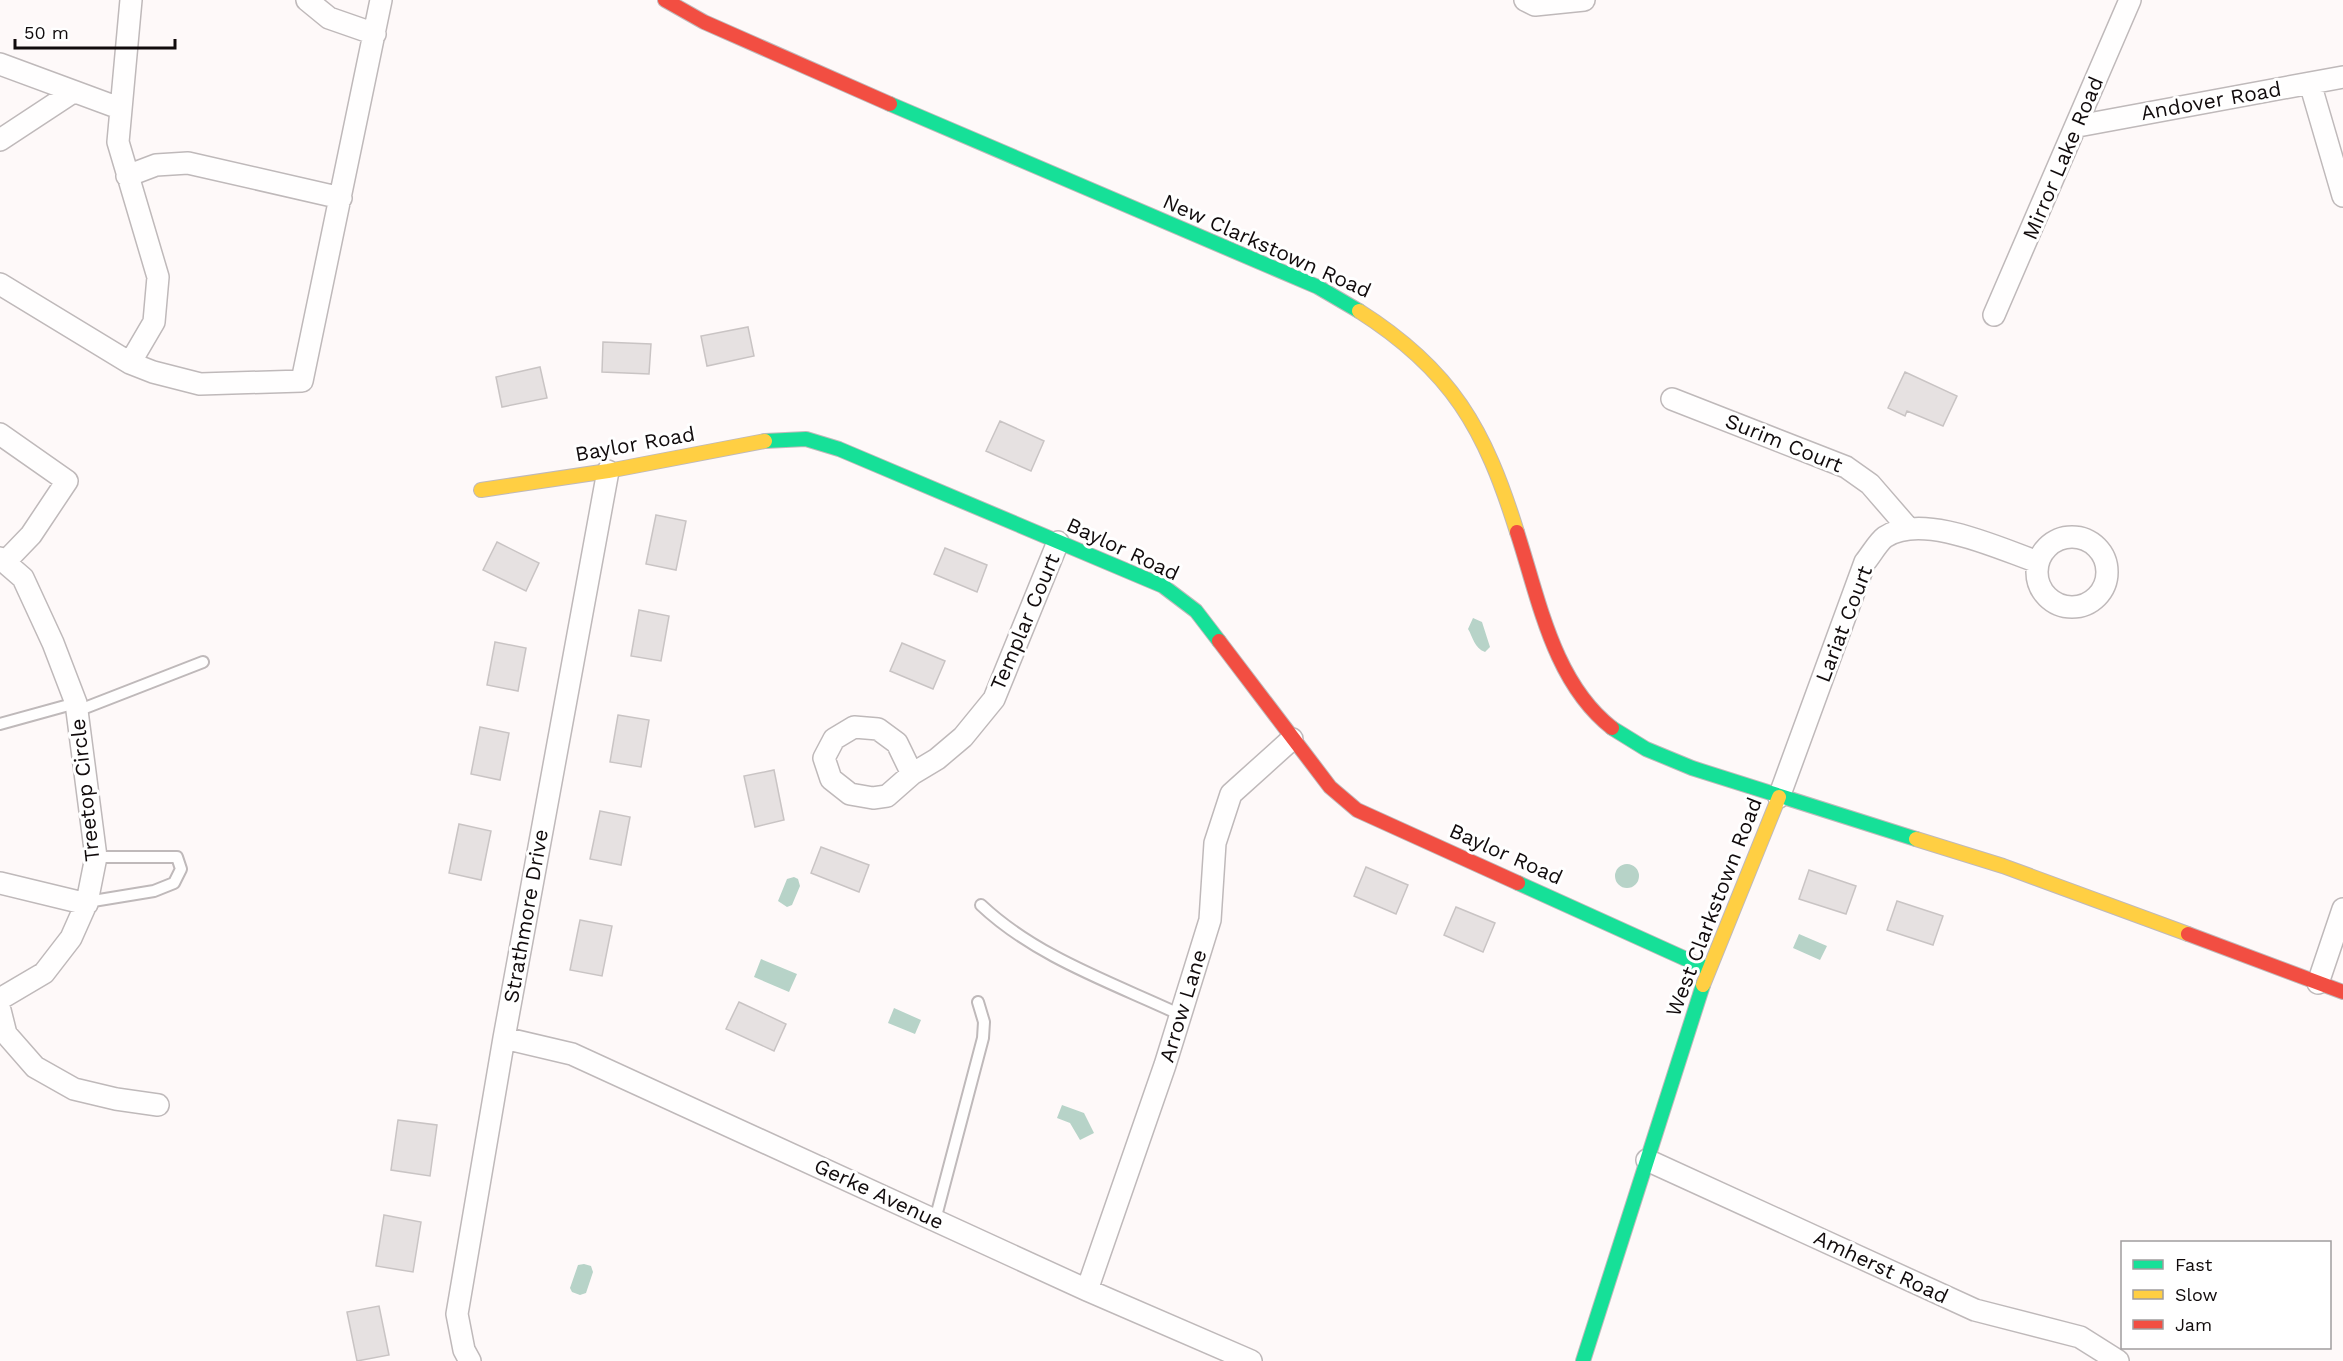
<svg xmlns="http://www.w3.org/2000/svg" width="2343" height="1361" font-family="'Work Sans',sans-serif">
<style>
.water{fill:#b7d3c8}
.building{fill:#e6e1e1;stroke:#c9c4c4;stroke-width:1.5}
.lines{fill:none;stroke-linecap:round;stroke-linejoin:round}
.lane-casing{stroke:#bfb9ba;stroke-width:14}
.street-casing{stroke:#bfb9ba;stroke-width:24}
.fast-casing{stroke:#bfb9ba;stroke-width:16}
.slow-casing{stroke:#bfb9ba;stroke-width:16}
.jam-casing{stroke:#bfb9ba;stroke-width:16}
.lane{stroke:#fffefe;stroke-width:10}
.street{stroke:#fffefe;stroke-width:21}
.fast{stroke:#16e098;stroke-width:14}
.slow{stroke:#ffcf43;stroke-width:14}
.jam{stroke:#f24e42;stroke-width:14}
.labels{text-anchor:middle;stroke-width:6;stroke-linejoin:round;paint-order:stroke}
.street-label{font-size:21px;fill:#110b0c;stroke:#fff}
</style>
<rect width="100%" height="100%" fill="#fef9f9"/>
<!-- water -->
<path class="water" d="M1473,618L1482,622L1490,647L1485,652C1474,648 1473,637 1468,629Z
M1615 876a12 12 0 1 1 24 0a12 12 0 1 1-24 0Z
M794,877L798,879L800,886L792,905L787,907L778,901L787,879Z
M1799,934L1827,946L1820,960L1793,948Z
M761,959L797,974L789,992L754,977Z
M894,1008L921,1020L915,1034L888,1023Z
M1062,1105L1084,1113L1094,1133L1080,1140L1070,1123L1057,1118Z
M584,1264L591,1266L593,1272L586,1293L580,1295L572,1292L570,1288L578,1265Z"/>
<!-- building -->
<path class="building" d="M748,327L754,356L707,366L701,336Z
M603,342L651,344L649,374L602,372Z
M540,367L547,398L502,407L496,377Z
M1905,372L1957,396L1943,426L1907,411L1905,416L1888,408Z
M1000,421L1044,441L1031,471L986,451Z
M656,515L686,521L676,570L646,564Z
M497,542L539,563L526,591L483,570Z
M945,548L987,565L977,592L934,574Z
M639,610L669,616L661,661L631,656Z
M495,642L526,648L518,691L487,685Z
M902,643L945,661L933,689L890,671Z
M618,715L649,720L641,767L610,762Z
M480,727L509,733L500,780L471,774Z
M774,770L784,820L755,827L744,776Z
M600,811L630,817L621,865L590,859Z
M459,824L491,831L481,880L449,873Z
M821,847L869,865L859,892L811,873Z
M1366,867L1408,885L1396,914L1354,896Z
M1809,870L1856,886L1846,914L1799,899Z
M1897,901L1943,916L1933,945L1887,930Z
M1456,907L1495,923L1483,952L1444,935Z
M580,920L612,926L602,976L570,970Z
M739,1002L786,1024L774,1051L726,1029Z
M398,1120L437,1125L430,1176L391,1170Z
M384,1215L421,1222L413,1272L376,1266Z
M379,1306L389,1355L357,1361L347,1312Z"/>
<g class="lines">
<!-- lane casing -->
<g class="lane-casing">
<path id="lane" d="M77,711L203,662
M0,724L76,703
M87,902L154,891L174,883L181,869L177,857H96
M981,905C1036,957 1113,983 1181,1015
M935,1220L983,1038L984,1022L978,1002"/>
</g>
<!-- street casing -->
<g class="street-casing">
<path id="street" d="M307,0L329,18L375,34
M1525,0L1535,5L1584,0
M0,64L119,108
M2310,83L2343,196
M2078,126L2343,77
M0,140L73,92
M127,176L156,165L188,163L341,198
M0,284L130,363L153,372L200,384L302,381L381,0
M1994,315L2130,0
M130,363L154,322L158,277L118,142L131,0
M1672,399L1846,467L1870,484L1909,529
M0,434L67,481L31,535L6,561
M2037 572a35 35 0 1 1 70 0a35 35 0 1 1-70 0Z
M0,558L23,578L53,643L76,703L96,857L87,902L71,938L44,973L0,999
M912,774L897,743L878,729L854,727L834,739L824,758L831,779L850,794L873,798L887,796L912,774L937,759L963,737L994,699L1058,542
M1779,797L1865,562C1871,555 1878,542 1885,537C1923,512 2000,549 2038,562
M0,883L87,904
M2318,983L2343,909
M0,1010L6,1034L35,1067L74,1089L116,1099L158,1105
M504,1038L572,1054L1087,1290L1251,1361
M1647,1160L1975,1310L2080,1337L2118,1361
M1087,1290L1165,1065L1210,920L1215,843L1231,794L1292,739
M470,1361L464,1350L457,1314L504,1038L608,471"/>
</g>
<!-- fast casing -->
<g class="fast-casing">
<path id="fast" d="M890,104L1318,287L1359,311
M765,441L806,439L839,449L1163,586L1196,611L1219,641
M1612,728L1646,749L1692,768L1916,839
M1518,883L1708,969
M1583,1361L1703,985"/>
</g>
<!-- slow casing -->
<g class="slow-casing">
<path id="slow" d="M1359,311C1452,370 1485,429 1517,532
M481,490L608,471L765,441
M1916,839L2003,866L2188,934
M1703,985L1779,797"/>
</g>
<!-- jam casing -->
<g class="jam-casing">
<path id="jam" d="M665,0L704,22L890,104
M1517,532C1539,599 1553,682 1612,728
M1219,641L1330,787L1357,810L1518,883
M2188,934L2343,992"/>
</g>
<!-- lane -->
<use href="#lane" class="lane"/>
<!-- street -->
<use href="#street" class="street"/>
<!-- fast -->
<use href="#fast" class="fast"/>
<!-- slow -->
<use href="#slow" class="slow"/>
<!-- jam -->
<use href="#jam" class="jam"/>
</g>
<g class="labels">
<!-- street labels -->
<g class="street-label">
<text transform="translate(2211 101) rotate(-10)" y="7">Andover Road</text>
<text transform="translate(2063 158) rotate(-67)" y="7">Mirror Lake Road</text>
<text transform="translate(1267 246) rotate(24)" y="7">New Clarkstown Road</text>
<text transform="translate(1784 443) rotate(22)" y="7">Surim Court</text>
<text transform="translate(635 444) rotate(-10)" y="7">Baylor Road</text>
<text transform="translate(1123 549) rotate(25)" y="7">Baylor Road</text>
<text transform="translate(1025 622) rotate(-67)" y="7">Templar Court</text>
<text transform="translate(1844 624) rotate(-69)" y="7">Lariat Court</text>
<text transform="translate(85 790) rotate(-96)" y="7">Treetop Circle</text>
<text transform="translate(1506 854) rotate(24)" y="7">Baylor Road</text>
<text transform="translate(1714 907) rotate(-69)" y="7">West Clarkstown Road</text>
<text transform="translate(526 916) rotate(-80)" y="7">Strathmore Drive</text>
<text transform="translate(1183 1006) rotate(-73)" y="7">Arrow Lane</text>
<text transform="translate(879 1194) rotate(25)" y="7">Gerke Avenue</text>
<text transform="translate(1881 1267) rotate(25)" y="7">Amherst Road</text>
</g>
</g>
<!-- legend -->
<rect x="2121" y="1241" width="210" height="108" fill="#ffffff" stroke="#a09d9e" stroke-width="1.5"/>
<rect x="2133" y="1260" width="30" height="9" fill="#16e098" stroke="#a09d9e" stroke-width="1.5"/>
<text x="2175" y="1271" font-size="18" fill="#110b0c">Fast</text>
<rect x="2133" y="1290" width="30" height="9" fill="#ffcf43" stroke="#a09d9e" stroke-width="1.5"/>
<text x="2175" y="1301" font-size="18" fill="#110b0c">Slow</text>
<rect x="2133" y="1320" width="30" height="9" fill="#f24e42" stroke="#a09d9e" stroke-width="1.5"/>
<text x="2175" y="1331" font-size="18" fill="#110b0c">Jam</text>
<!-- scale -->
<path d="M15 39v9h160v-9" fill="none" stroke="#110b0c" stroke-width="3"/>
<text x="24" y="39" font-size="18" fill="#110b0c" stroke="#ffffff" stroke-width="4.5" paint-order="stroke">50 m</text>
</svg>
